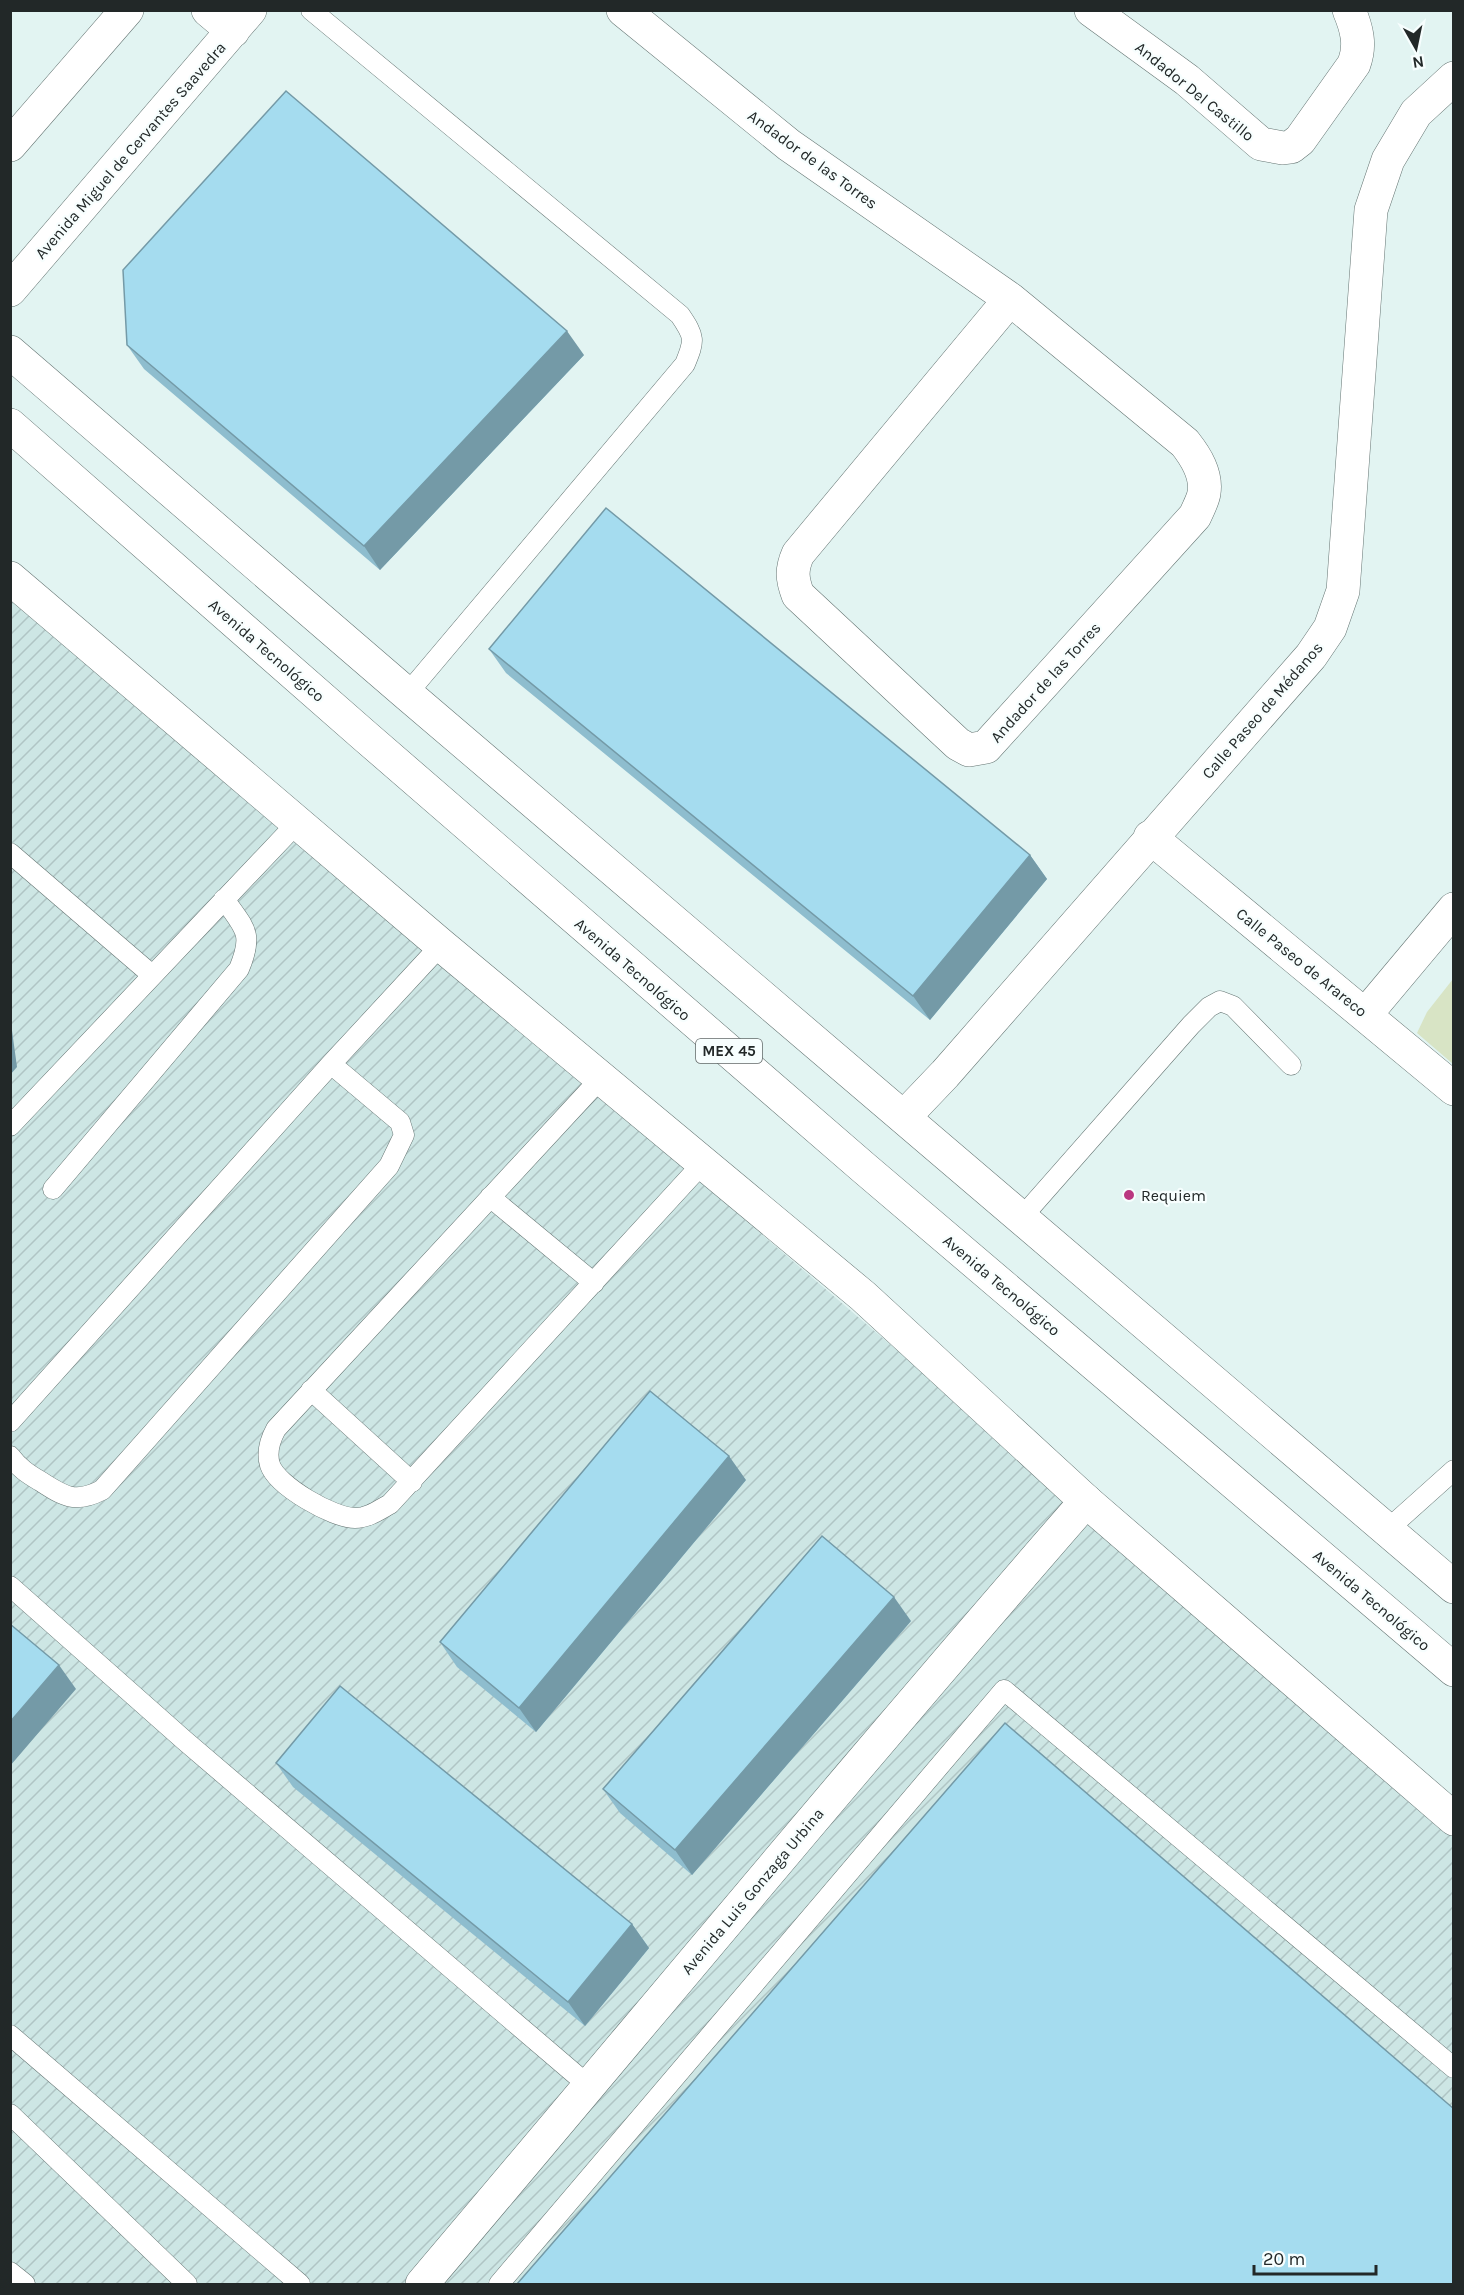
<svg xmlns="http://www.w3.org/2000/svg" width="1464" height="2295" font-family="Karla,sans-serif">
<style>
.industrial{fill:url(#industrial-furrows)}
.park{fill:#d8e4c5}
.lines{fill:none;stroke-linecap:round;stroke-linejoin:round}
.service-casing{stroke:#657573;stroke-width:21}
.minor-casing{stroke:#657573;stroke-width:34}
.tertiary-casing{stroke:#657573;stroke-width:34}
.primary-casing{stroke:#657573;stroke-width:34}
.service{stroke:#fff;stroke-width:20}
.minor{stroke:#fff;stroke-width:33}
.tertiary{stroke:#fff;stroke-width:33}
.primary{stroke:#fff;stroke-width:33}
.wall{fill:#8ebdce}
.shaded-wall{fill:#749aa7}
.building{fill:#a5dcef;stroke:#749aa7;stroke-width:1.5}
.poi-dot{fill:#ba3881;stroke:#f7fefe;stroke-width:2}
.labels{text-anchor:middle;stroke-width:4.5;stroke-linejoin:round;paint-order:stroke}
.shield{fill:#f7fefe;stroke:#626868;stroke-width:1.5}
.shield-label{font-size:15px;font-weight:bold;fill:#222828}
.street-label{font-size:16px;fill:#222828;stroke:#f7fefe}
.poi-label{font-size:16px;fill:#222828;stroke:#f7fefe;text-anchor:start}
</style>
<defs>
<pattern id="industrial-furrows" width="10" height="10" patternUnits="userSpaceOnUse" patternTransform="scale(1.5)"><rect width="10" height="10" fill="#cde6e4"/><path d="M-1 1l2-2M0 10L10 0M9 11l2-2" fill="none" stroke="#b0c5c4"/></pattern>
</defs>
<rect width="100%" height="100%" fill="#e2f4f2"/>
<!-- industrial -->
<path class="industrial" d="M10,590L1453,1827V2284H11Z"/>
<!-- park -->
<path class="park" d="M1453,979V1064L1417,1033L1427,1012Z"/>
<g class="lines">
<!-- service casing -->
<g class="service-casing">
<path id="service" d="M311,10L680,315C695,337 695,340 685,364L407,694
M10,853L152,975
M601,1078L276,1429C270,1440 266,1452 270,1465C277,1486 333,1518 355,1518C368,1518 379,1510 390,1504L702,1164
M10,1126L298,822
M53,1189L239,969C254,933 245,929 224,899
M490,1197L594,1283
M1022,1217L1191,1025L1209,1007L1220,1001L1233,1006L1291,1065
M311,1390L412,1482
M10,1422L331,1064L441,945
M10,1456C19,1468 28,1474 40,1481C63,1496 75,1504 102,1490L389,1166L404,1135L400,1122L331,1064
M1387,1530L1454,1470
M10,1586L184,1740L589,2086
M10,2035L300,2284
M10,2114L187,2284
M10,2272L25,2284
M499,2284L1004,1690L1454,2068"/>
</g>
<!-- minor casing -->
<g class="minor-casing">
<path id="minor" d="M208,10L233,31
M623,10L789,145L1010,299L1185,443C1196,457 1207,474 1204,493C1203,500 1198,509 1195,516L986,747L969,750L958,744L798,595C792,579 791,570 798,554L1010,299
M1091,10L1187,80L1261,144L1283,148L1291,147L1300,140L1354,64C1361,45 1357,29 1349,10
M10,145L127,10
M10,290L250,10
M1150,837L1454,1089
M1366,1014L1454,909
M904,1117L945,1074L1311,656L1330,628L1343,591L1371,210L1388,160L1416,113L1454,78
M422,2284C643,2023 861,1759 1086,1501"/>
</g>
<!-- tertiary casing -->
<g class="tertiary-casing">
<path id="tertiary" d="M10,352L407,694L1454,1587"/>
</g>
<!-- primary casing -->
<g class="primary-casing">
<path id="primary" d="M10,425L366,737L864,1168L1454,1670
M10,578L441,945L863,1296L1086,1501L1454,1819"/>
</g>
<!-- service -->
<use href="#service" class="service"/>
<!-- minor -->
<use href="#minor" class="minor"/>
<!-- tertiary -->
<use href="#tertiary" class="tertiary"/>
<!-- primary -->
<use href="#primary" class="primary"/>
</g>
<!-- wall -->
<path class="wall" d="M127,345L584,355L380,570L144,369Z
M489,649L1030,855L1047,879L930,1020L506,673Z
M746,1480L536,1732L457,1667L440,1642Z
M911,1621L692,1875L620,1813L603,1789Z
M276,1763L632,1924L649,1948L585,2026L293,1787Z"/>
<!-- shaded-wall -->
<path class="shaded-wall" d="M567,331L584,355L380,570L364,546Z
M1030,855L1047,879L930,1020L913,996Z
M10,1016L17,1067L10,1075Z
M729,1456L746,1480L536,1732L519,1708Z
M894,1597L911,1621L692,1875L675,1850Z
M59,1665L76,1689L10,1766V1722Z
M632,1924L649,1948L585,2026L568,2002Z"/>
<!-- building -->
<path class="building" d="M286,91L567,331L364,546L127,345L123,270Z
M606,508L1030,855L913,996L489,649Z
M650,1391L729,1456L519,1708L440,1642Z
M822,1536L894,1597L675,1850L603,1789Z
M10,1624L59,1665L10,1722Z
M340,1686L632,1924L568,2002L276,1763Z
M1005,1723L1454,2109V2284H517Z"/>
<!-- markers -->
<circle class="poi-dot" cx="1129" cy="1195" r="6"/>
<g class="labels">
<!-- shield labels -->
<rect class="shield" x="696" y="1039" width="66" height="24" rx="4.5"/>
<g class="shield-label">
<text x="729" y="1056">MEX 45</text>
</g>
<!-- street labels -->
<g class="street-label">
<text transform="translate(1195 91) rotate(39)" y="6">Andador Del Castillo</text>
<text transform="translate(130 150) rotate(-49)" y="6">Avenida Miguel de Cervantes Saavedra</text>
<text transform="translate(813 159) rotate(36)" y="6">Andador de las Torres</text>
<text transform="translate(267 650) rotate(41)" y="6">Avenida Tecnológico</text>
<text transform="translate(1045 682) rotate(-48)" y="6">Andador de las Torres</text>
<text transform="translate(1262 710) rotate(-49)" y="6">Calle Paseo de Médanos</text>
<text transform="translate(1302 962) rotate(39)" y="6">Calle Paseo de Arareco</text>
<text transform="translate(633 969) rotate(41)" y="6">Avenida Tecnológico</text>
<text transform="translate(1002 1285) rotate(40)" y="6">Avenida Tecnológico</text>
<text transform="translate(1372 1600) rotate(40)" y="6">Avenida Tecnológico</text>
<text transform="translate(752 1891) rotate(-50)" y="6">Avenida Luis Gonzaga Urbina</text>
</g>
<!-- poi labels -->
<g class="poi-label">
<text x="1141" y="1201">Requiem</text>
</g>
</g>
<!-- border -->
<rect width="1464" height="2295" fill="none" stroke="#222828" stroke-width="24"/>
<!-- north arrow -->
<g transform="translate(1416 48) rotate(171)" stroke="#f7fefe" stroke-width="4.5" paint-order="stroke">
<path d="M0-4.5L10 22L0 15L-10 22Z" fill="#222828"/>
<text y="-9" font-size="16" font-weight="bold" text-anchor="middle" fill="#222828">N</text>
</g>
<!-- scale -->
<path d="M1254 2265v9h122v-9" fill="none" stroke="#222828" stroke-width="3"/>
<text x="1263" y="2265" font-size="18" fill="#222828" stroke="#f7fefe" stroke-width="4.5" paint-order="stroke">20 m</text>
</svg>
